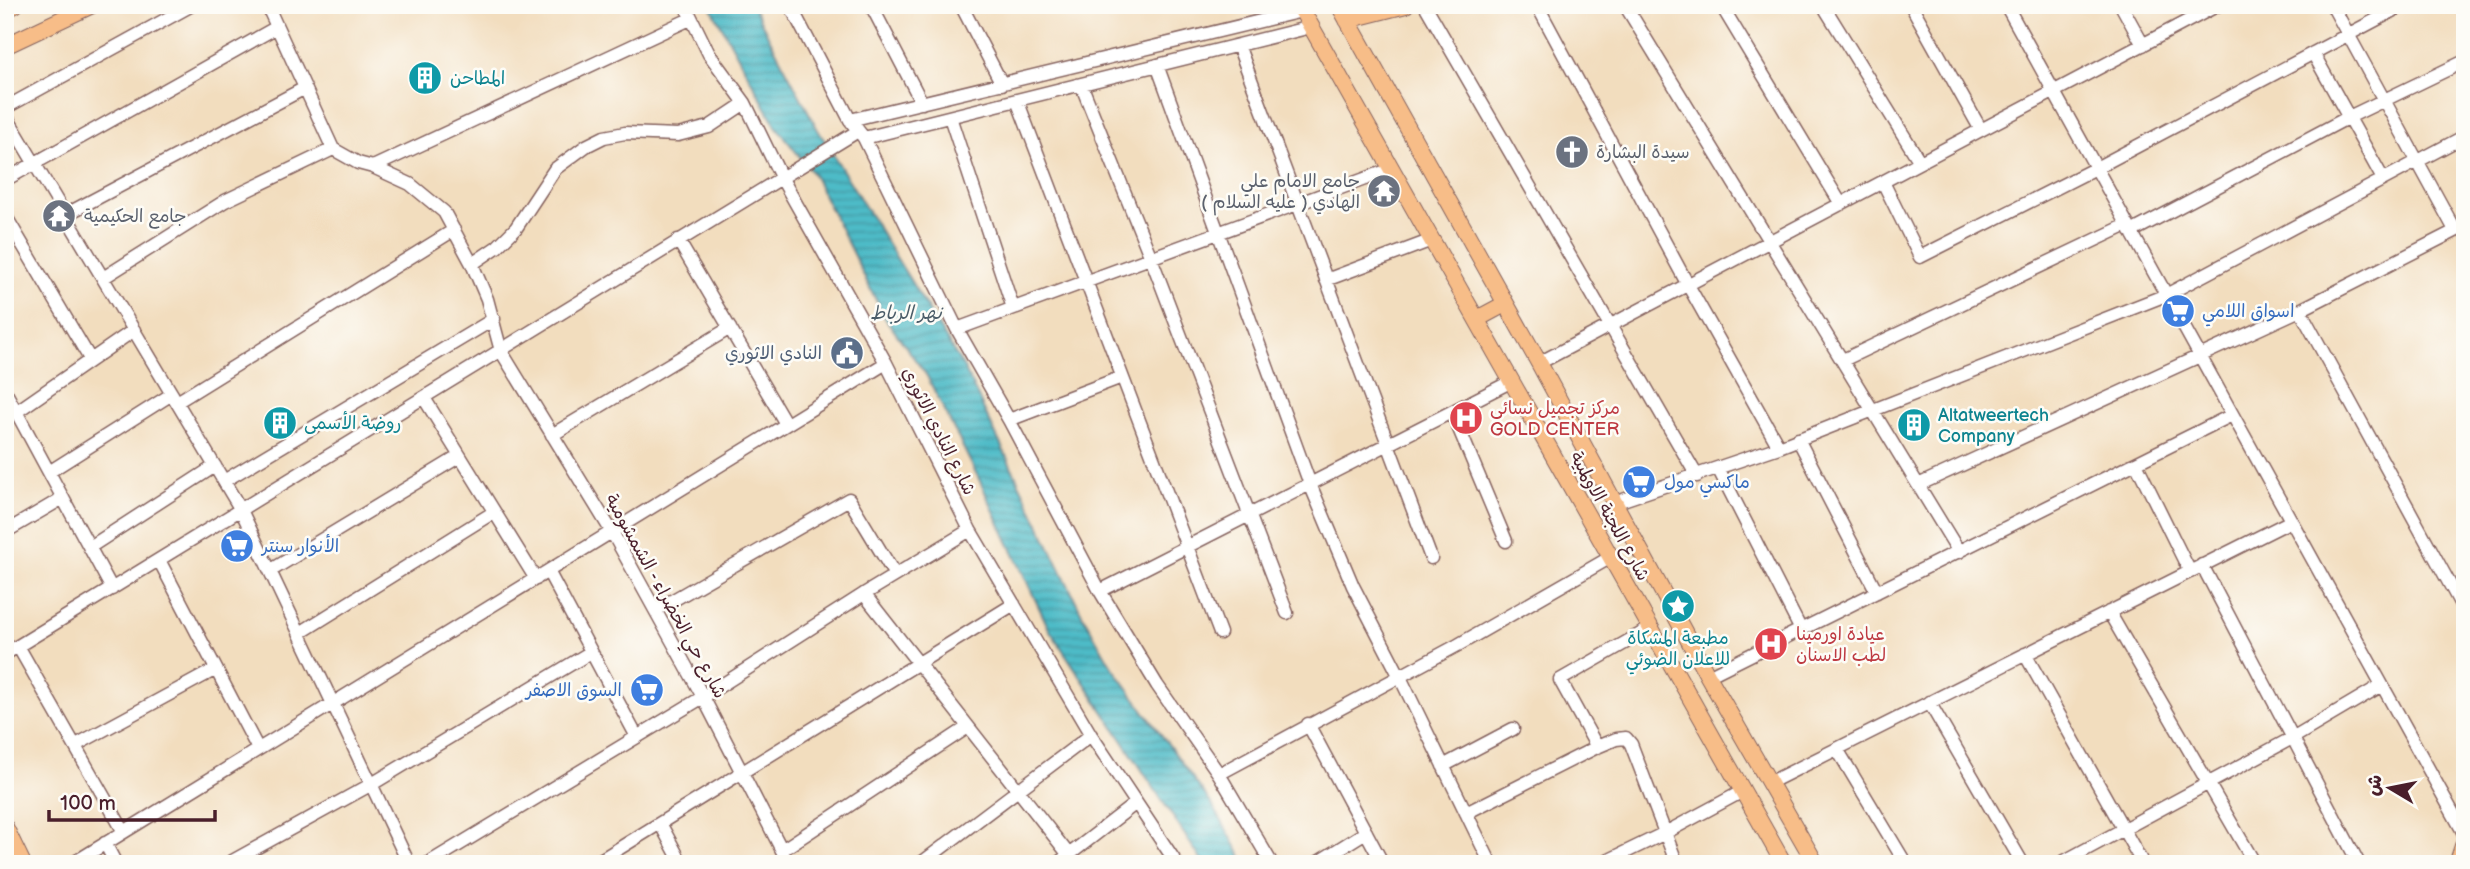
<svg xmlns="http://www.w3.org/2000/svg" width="2470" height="869" font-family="'Balsamiq Sans','Playpen Sans Arabic',sans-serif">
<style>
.water{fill:url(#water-rules);stroke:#4c6d79;stroke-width:2}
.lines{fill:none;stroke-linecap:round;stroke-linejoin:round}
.minor-casing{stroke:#85625e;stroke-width:15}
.major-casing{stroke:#85625e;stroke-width:18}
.minor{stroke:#fff;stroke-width:12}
.major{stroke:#f7bd88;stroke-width:16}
.labels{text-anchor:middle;stroke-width:5;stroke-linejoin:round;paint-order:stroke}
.culture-label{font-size:18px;fill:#0d838f;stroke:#fdfcf7;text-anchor:start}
.worship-label{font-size:18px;fill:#5b616d;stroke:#fdfcf7;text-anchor:start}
.shop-label{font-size:18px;fill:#366cbe;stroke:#fdfcf7;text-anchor:start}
.service-label{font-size:18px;fill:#4e5e75;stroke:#fdfcf7;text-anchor:end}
.health-label{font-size:18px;fill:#be3a42;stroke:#fdfcf7;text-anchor:start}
.street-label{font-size:18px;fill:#4a1f2b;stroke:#fdfcf7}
.water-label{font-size:19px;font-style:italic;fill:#4c5d69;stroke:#fdfcf7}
</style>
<defs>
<pattern id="water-rules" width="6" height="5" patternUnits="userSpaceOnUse" patternTransform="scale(1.75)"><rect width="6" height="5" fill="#4ebbc7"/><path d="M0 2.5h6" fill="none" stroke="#4397a2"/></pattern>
</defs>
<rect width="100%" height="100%" fill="#fdfcf7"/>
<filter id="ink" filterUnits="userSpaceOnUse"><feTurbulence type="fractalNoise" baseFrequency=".0143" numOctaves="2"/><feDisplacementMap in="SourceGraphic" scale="14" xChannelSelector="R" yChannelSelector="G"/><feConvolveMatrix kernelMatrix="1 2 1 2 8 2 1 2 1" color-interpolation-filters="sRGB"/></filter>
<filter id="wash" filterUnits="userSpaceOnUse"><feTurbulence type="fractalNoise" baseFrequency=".00686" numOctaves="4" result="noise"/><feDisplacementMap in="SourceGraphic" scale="28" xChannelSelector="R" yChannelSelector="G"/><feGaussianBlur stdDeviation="1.57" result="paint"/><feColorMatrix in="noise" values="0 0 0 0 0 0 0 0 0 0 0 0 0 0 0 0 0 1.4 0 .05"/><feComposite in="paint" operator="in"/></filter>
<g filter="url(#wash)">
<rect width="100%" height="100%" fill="#f2ddbe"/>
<!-- water -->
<path class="water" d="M710,5H752L818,130L964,368L1083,616L1111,665L1213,806L1246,864H1204L1049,629L978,477L927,376L885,318L813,174L776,126Z"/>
</g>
<g filter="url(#ink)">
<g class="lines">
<!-- minor casing -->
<g class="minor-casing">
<path id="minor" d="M267,5L333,149L358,163L373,167L410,184L444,212L472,264L487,299L501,351L612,532L703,697L789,864
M685,5L709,54L745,103L781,177L886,363L970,530L1091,735L1177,864
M790,5L850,120L864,138L957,329L1009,420L1100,591L1157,685L1219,774L1272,864
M871,5L922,103
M961,5L1002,84
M1425,5L1697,476
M1537,5L1688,285L1779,447
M1625,5L1959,552
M1721,5L1841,204
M1823,5L1920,162
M1911,5L1981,130
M2006,5L2465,835
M2121,5L2143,45
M2332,5L2455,230
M1238,45L1431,558
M2313,53L2383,179
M1157,65L1310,484L1353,586L1399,675L1491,864
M1081,84L1151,258L1287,613
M1017,100L1220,633
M5,108L192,5
M5,114L241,510L409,864
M950,117L1013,308
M850,120L1302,11
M864,138L1311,27
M373,167L690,19
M5,180L277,27
M1883,182L1920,257L2096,168L2404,5
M5,215L90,359
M65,215L305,88
M2131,232L2349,117L2461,63
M678,240L786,424
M472,264L497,247L516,228L555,169L586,146L604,137L625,133L678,135L709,127L745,103
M103,278L225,201L333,149
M1326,280L1432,240
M2300,310L2465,612
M957,329L1392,169
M1843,360L2127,225
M1539,363L2218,5
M5,391L112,589
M424,398L536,579
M177,402L454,230
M16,412L134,330
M1452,412L1506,541
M1009,420L1122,377
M552,435L730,328
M1798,439L1877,592
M2136,463L2190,572
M1718,468L1801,630
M49,472L172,394
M224,481L494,319
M1918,485L2300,310L2465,226
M1614,503L1779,447L2166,295L2465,136
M5,532L63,498
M90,547L215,466
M159,560L258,749
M2202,565L2359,864
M270,571L460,456
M548,571L637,737
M1100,591L1512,381
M864,594L1069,855
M656,610L849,499L895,575
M2109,612L2255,864
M300,633L494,512
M18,646L124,832
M5,654L858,131
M2025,654L2143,864
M1708,676L2232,415
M1929,702L2023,864
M1308,724L1383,864
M76,745L216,669
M1597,747L1560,680L1651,628
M1837,749L1906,864
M1443,766L1513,729
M1219,774L1458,645L1611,557
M1771,782L2291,521
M1466,813L1597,747L1616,739L1626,738L1631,744L1677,864
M660,823L682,864
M105,843L116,864
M782,850L968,727
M72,864L886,363
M227,864L372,784L591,652
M427,864L703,697L864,594L970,530
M594,864L1014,604
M920,864L1091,735
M1057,864L1136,803
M1315,864L1366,832
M1601,864L1665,833L1743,791
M2059,864L2294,737L2382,685"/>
</g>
<!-- major casing -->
<g class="major-casing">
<path id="major" d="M1299,5L1784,864
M1339,5L1539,363L1708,676L1816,864
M5,10L15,5
M1347,20L1406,5
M5,46L92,5
M1477,319L1505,304
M5,827L23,864
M2457,864L2465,840"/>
</g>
<!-- minor -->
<use href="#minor" class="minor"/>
<!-- major -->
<use href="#major" class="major"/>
</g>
</g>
<!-- icons -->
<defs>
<g id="building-disc" transform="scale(1.75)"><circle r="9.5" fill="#0f9aa8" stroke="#fdfcf7"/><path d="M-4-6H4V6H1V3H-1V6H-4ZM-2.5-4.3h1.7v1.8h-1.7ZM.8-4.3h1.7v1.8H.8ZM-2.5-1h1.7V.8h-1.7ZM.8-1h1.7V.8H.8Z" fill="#fff"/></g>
<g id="church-disc" transform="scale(1.75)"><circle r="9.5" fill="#6b7280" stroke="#fdfcf7"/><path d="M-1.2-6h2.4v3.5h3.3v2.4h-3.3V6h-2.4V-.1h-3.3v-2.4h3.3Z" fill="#fff"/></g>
<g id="temple-disc" transform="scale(1.75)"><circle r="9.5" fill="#6b7280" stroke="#fdfcf7"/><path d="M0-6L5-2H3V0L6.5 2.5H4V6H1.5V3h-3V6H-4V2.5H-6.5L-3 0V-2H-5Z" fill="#fff"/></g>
<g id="supermarket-disc" transform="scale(1.75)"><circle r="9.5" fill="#3f7fe0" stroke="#fdfcf7"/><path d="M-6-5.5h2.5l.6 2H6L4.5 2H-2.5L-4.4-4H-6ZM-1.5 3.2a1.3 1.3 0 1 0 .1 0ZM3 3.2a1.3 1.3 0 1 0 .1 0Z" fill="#fff"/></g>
<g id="civic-disc" transform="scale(1.75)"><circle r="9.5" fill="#5c6f8a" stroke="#fdfcf7"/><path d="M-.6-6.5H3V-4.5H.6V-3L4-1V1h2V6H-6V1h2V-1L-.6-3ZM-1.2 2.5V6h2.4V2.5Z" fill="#fff"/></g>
<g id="hospital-disc" transform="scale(1.75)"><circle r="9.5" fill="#e0444e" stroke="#fdfcf7"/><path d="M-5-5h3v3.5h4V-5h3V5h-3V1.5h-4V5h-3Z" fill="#fff"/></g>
<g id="sight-disc" transform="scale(1.75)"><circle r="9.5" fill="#0f9aa8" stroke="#fdfcf7"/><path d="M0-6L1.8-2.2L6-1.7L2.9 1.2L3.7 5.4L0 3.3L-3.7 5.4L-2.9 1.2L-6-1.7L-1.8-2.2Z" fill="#fff"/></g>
</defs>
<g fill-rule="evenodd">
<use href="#building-disc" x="425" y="78"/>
<use href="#church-disc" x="1572" y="152"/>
<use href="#temple-disc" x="1384" y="191"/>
<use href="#temple-disc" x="59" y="216"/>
<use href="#supermarket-disc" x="2178" y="311"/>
<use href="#civic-disc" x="847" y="353"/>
<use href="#hospital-disc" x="1466" y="418"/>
<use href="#building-disc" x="280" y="423"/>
<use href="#building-disc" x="1914" y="425"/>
<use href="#supermarket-disc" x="1639" y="482"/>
<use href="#supermarket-disc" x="237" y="546"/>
<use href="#sight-disc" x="1678" y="606"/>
<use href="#hospital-disc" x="1771" y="644"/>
<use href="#supermarket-disc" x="647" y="690"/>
</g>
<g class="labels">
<!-- culture labels -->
<g class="culture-label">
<text x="450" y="84">المطاحن</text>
<text x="1938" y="421">Altatweertech<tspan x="1938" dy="21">Company</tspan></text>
<text x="304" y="429">روضة الأسمى</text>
<text x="1678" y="644" text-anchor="middle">مطبعة المشكاة<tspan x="1678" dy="21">للاعلان الضوئي</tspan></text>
</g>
<!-- worship labels -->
<g class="worship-label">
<text x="1596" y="158">سيدة البشارة</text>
<text x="1360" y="187" text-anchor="end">جامع الامام علي<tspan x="1360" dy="21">الهادي ( عليه السلام )</tspan></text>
<text x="84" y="222">جامع الحكيمية</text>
</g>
<!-- shop labels -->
<g class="shop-label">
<text x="2202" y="317">اسواق اللامي</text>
<text x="1664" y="488">ماكسي مول</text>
<text x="262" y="552">الأنوار سنتر</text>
<text x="622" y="696" text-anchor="end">السوق الاصفر</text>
</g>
<!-- service labels -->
<g class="service-label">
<text x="822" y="359">النادي الاثوري</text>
</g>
<!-- health labels -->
<g class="health-label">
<text x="1490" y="414">مركز تجميل نسائي<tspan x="1490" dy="21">GOLD CENTER</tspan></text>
<text x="1796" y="640">عيادة اورمينا<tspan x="1796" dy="21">لطب الاسنان</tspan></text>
</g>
<!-- street labels -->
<g class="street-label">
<text transform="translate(939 431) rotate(63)" y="6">شارع النادي الاثوري</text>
<text transform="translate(1610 516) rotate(61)" y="6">شارع اللجنة الاولمبية</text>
<text transform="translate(666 596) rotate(61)" y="6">شارع حي الخضراء - الشمشومية</text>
</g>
<!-- water labels -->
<g class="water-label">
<text x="906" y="319">نهر الرباط</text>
</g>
</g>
<!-- margin -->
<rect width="2470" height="869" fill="none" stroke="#fdfcf7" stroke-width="28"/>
<!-- north arrow -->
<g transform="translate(2390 788) rotate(280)" stroke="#fdfcf7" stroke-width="5" paint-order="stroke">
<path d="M0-5L12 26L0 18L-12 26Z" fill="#4a1f2b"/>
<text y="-10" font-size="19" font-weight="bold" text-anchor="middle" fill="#4a1f2b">ش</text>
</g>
<!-- scale -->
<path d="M49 810v10h166v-10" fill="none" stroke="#4a1f2b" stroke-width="3.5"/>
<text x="60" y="810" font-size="21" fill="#4a1f2b" stroke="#fdfcf7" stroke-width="5" paint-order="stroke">100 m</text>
</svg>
